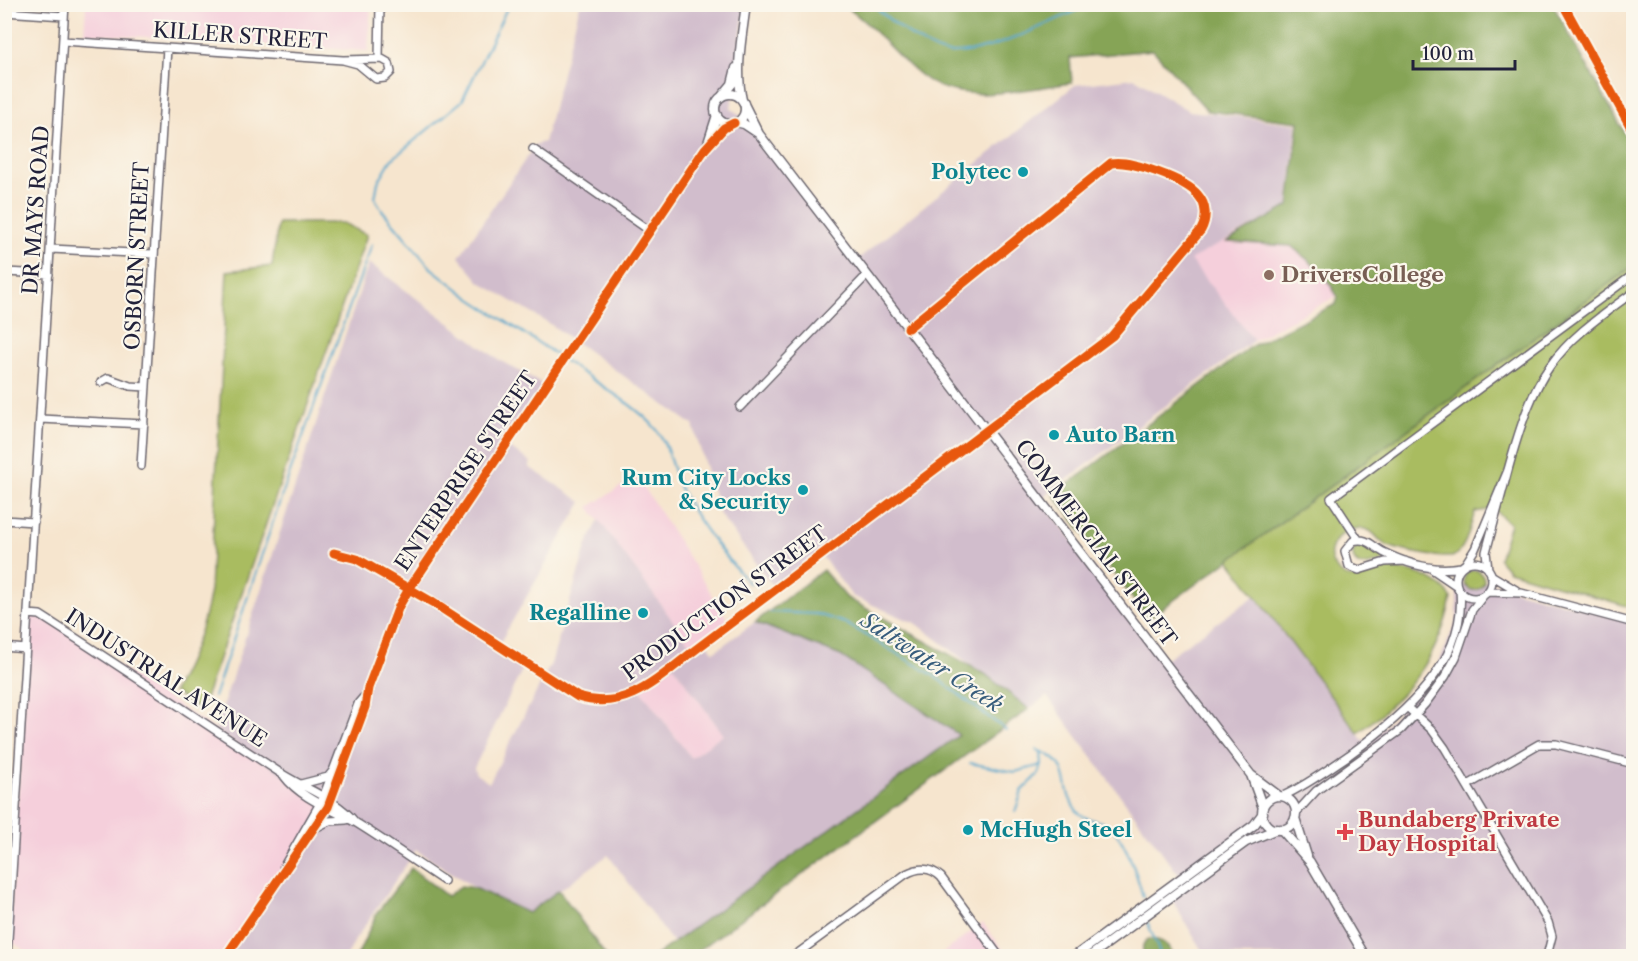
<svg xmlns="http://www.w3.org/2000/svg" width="1638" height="961" font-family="'Libre Caslon Text',serif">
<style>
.built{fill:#f5cfdb}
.industrial{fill:#d1bdcc;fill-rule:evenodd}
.green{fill:#a9bc60;stroke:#666f4e;stroke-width:1.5}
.forest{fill:#86a456;stroke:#546348;stroke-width:1.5}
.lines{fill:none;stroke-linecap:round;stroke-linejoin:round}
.stream{stroke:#4fa4cb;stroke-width:2}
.minor-casing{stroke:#6c666e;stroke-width:10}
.tertiary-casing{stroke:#6c666e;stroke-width:11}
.minor{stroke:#fff;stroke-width:7}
.tertiary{stroke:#fff;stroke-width:8}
.cycleway-casing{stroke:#fbf7ec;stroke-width:13}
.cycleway{stroke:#e8590c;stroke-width:9}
.culture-dot{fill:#0f9aa8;stroke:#fbf7ec;stroke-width:2}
.education-dot{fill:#8d6e63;stroke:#fbf7ec;stroke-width:2}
.health-dot{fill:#e0444e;stroke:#fbf7ec;stroke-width:2}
.labels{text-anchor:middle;stroke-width:4.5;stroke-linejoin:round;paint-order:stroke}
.street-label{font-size:21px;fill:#22223b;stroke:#fbf7ec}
.culture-label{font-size:21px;font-weight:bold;fill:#0d838f;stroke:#fbf7ec;text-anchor:end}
.education-label{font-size:21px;font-weight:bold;fill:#785e54;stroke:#fbf7ec;text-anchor:start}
.health-label{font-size:21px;font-weight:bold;fill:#be3a42;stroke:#fbf7ec;text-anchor:start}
.water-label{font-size:22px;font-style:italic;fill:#365c7c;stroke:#fbf7ec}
</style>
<rect width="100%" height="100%" fill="#fbf7ec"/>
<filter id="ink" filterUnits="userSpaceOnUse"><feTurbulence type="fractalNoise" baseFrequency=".0167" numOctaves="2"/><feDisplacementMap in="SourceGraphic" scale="12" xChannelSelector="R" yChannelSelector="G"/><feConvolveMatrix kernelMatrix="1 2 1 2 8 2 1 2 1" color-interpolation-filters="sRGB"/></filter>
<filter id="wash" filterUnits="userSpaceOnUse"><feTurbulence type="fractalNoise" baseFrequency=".008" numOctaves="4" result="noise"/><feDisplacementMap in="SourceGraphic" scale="24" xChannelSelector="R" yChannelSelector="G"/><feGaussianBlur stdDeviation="1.35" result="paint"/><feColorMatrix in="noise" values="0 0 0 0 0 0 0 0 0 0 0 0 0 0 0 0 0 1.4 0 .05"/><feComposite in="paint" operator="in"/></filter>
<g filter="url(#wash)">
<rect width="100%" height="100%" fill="#f6e5ce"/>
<!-- built -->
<path class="built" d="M86,5H371L368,51L84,33Z
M1288,206L1348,290L1254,340L1189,260Z
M637,476L730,623L694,650L589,507Z
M29,613L40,614L326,803L226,956H34L9,940Z
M673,665L723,734L691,758L640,689Z
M983,923L1008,956H939Z"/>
<!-- industrial -->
<path class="industrial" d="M580,5H745L731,108L760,133L857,260L1075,85L1135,78L1189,111L1297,124L1288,206L1190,260L1254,340L1041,499L1164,660L1255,596L1364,742L1382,730L1434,674L1457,620V589L1473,579L1633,622V956H1366L1361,949L1349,956H1205L1171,898L1187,886L1047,696L1029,709L917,624L852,596L821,555L775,589L720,515L693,425L553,326L480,282L459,257L536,144L544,142Z
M369,263L499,360L546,386L506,446L531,462L529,467L582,502L499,644L526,662L474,768L476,774L489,783L551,664L587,544L599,520L694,650L706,642L714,652L755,622L841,656L959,735L674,944L608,855L528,913L475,888L416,850L355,940L347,956H226L325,803L215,729ZM673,665L723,734L691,758L640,689Z"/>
<!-- green -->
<path class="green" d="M278,223H343L367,235L201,710L173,692C191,659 204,628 210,590L227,271L272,266Z
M1633,266V608L1509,571L1499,559L1510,524L1493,509L1475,512C1470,526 1466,551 1452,557C1437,558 1402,551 1388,546C1380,543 1377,535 1370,531C1358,524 1341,532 1334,543C1324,560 1339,578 1356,578C1366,579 1373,571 1382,570C1404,566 1441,578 1451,598C1439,660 1406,696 1358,733L1229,560Z
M1365,544L1389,558V559C1376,563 1352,574 1353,552L1357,546Z
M1464 580a10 10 0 1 1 20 0a10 10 0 1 1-20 0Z"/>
<!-- forest -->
<path class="forest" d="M926,4L1553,5L1633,148V266L1148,619L1054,495L1252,346L1336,304L1338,297L1322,272L1291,246L1227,242L1289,206L1299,122L1208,111L1153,50L1070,58L1072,83C1028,88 962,107 924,78C895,57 874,25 843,5H910L917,10Z
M823,570L847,598L985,674L1029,709L691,956H655L959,735L841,656L755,622Z
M411,868L447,896L461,886L475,888L528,913L559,890L606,956H357L377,913Z
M1149,939C1163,939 1168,945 1174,956H1144C1142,949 1141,943 1149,939Z"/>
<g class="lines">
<!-- stream -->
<path class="stream" d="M509,4L462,101L391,160L378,182L375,198L382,210L431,268L470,298L560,357
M873,4C886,18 927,51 946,53C990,56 1050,21 1091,4
M565,361C590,379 638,406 656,429C670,446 672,476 684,496C702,528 725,557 750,584
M770,612L817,614L845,623L933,675L1006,730
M214,697L282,495L372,244
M1037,750C1076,763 1058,787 1077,811C1084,820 1096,819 1106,824C1124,833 1138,878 1143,897
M970,763L1015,772L1042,765L1041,752
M1015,812L1022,791L1039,774L1042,765
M1147,921L1161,956"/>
</g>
</g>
<g filter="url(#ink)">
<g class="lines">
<!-- minor casing -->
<g class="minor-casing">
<path id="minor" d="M1563,4L1634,133
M4,12L64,16
M63,41L343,60L358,64L376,79L385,78L391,72L389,63L382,59L343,60
M379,59L380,4
M533,149L650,231
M51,249L153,254
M4,272L49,274
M101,382L108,378L130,386L146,387
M740,407L867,275
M40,419L144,424
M141,466L167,48
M1508,470C1535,372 1551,350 1634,292
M4,520L34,522
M1358,539L1331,498L1634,274
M334,553L357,559L432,602L578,697C628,713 661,675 699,647L1112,336L1201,230C1207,219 1207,205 1198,195C1187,180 1129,159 1111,163L908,328
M1405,561L1385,562L1359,570L1349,566L1345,551L1353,541C1367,537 1372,546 1383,552C1407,564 1434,572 1461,567
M1456 580a18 18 0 1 1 36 0a18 18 0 1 1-36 0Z
M1466,563L1475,549L1508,470L1486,552L1488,569
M1432,569L1457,586
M1491,575L1516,590
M1487,592L1521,593L1634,623
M28,614L40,615C120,666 199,720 279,772C303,788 337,799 355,822
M4,647L26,649
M1408,708L1432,730L1445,748L1548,922L1552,936L1547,956
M284,776C301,799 334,810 358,824C387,842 415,862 444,881
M301,784L328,777L332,772
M1468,785L1539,744H1556L1634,764
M1283,796C1307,785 1327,770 1349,755C1401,717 1467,663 1460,591
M4,799L17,801
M1296,813L1316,791L1401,730L1425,704L1445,677L1456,657L1472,610L1483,596
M315,828L329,821L346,820
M7,956L65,4
M794,956L906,874C919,867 930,867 941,877L999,956"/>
</g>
<!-- tertiary casing -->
<g class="tertiary-casing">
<path id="tertiary" d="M715 109a15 15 0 1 1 30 0a15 15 0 1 1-30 0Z
M722,96L732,84L736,68
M742,100C735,69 742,36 746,4
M744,104L759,134L1251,775L1279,796
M735,122L744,124L759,134
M708,143L717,115
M1251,775L1263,808
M1262 813a17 17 0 1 1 34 0a17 17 0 1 1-34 0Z
M1295,818L1307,856
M1281,829L1310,862L1365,956
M284,867L323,799L359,703L365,696
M226,956L328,807L365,707L368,688L399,606L409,589L705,149L724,128L734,123
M1075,956L1254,825L1263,813
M1090,956L1246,842L1277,829"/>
</g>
<!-- minor -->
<use href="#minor" class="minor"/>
<!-- tertiary -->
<use href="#tertiary" class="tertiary"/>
<!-- cycleway casing -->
<g class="cycleway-casing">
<path id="cycleway" d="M1563,4L1634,133
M334,553L357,559L432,602L578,697C628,713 661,675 699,647L1112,336L1201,230C1207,219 1207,205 1198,195C1187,180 1129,159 1111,163L908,328
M226,956L328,807L365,707L368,688L399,606L409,589L705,149L724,128L734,123"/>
</g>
<!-- cycleway -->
<use href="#cycleway" class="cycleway"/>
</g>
</g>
<!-- markers -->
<g class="culture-dot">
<circle cx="1023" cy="172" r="6"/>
<circle cx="1054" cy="435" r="6"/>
<circle cx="803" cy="490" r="6"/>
<circle cx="643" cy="613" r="6"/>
<circle cx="968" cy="830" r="6"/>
</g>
<circle class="education-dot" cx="1269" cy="275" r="6"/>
<path class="health-dot" d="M1342 823h6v6h6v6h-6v6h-6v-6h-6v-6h6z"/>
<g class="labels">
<!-- street labels -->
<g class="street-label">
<text transform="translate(240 36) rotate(4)" y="7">KILLER STREET</text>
<text transform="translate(36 210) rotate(-86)" y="7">DR MAYS ROAD</text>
<text transform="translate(137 256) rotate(-87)" y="7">OSBORN STREET</text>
<text transform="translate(466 471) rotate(-56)" y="7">ENTERPRISE STREET</text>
<text transform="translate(1096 543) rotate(53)" y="7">COMMERCIAL STREET</text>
<text transform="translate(725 603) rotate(-36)" y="7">PRODUCTION STREET</text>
<text transform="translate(166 678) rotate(33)" y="7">INDUSTRIAL AVENUE</text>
</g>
<!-- culture labels -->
<g class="culture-label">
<text x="1011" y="179">Polytec</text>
<text x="1066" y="442" text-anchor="start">Auto Barn</text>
<text x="791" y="485">Rum City Locks<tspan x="791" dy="24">&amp; Security</tspan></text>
<text x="631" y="620">Regalline</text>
<text x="980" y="837" text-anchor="start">McHugh Steel</text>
</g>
<!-- education labels -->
<g class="education-label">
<text x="1281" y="282">DriversCollege</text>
</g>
<!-- health labels -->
<g class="health-label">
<text x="1358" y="827">Bundaberg Private<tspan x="1358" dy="24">Day Hospital</tspan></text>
</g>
<!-- water labels -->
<g class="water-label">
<text transform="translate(932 662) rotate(33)" y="8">Saltwater Creek</text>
</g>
</g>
<!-- margin -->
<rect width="1638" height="961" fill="none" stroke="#fbf7ec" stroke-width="24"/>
<!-- scale -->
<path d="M1413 60v9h102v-9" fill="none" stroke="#22223b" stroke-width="3"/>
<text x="1422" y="60" font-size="18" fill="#22223b" stroke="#fbf7ec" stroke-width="4.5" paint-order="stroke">100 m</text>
</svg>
